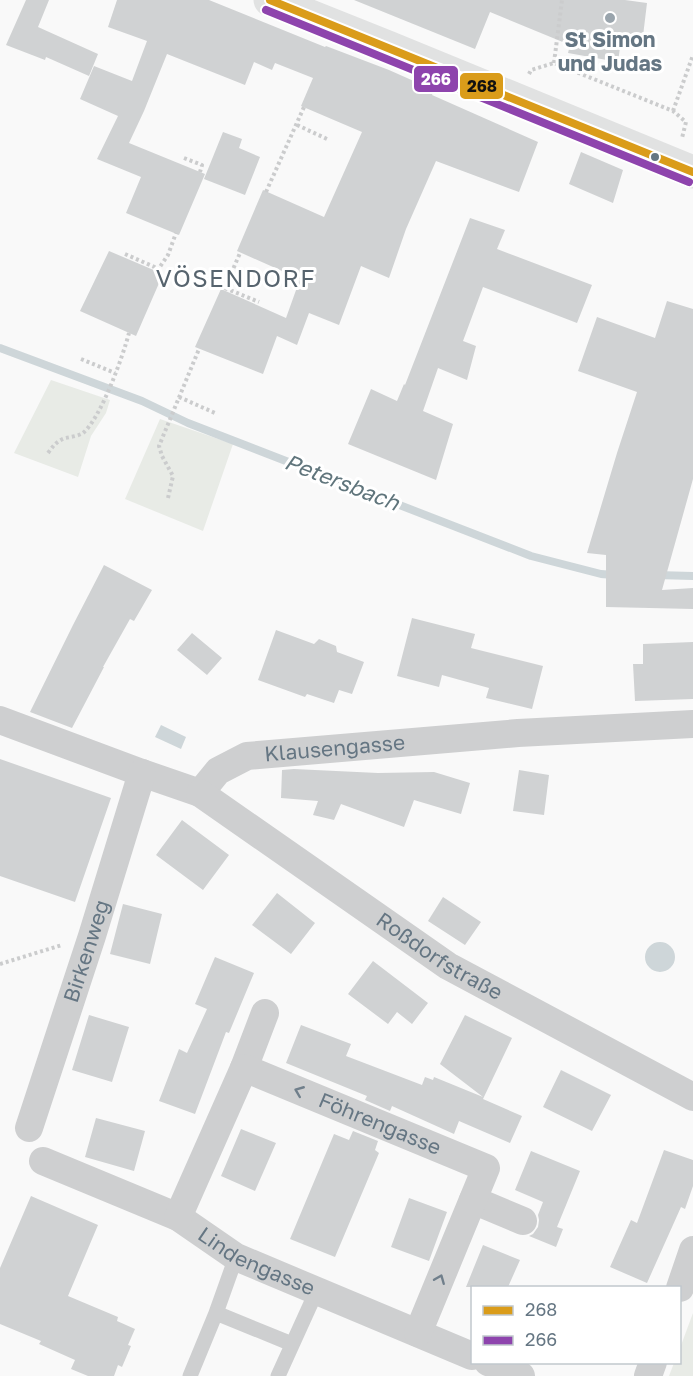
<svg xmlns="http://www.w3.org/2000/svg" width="693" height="1376" font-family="'Golos Text',sans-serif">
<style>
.green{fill:#e8ebe6}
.water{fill:#ced6d9}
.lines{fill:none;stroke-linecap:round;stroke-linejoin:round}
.stream{stroke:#ced6d9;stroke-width:8}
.building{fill:#d0d2d3}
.path{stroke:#cbcccd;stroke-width:4;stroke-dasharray:3 3;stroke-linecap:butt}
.lane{stroke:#cecfd0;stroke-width:15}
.street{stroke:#cecfd0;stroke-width:28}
.secondary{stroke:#e1e2e2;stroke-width:33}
.bus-1-casing{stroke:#fff;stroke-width:12}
.bus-2-casing{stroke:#fff;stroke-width:12}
.bus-1{stroke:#da9c1a;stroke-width:8}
.bus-2{stroke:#8e44ad;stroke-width:8}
.oneway{stroke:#707f8b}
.poi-dot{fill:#99a4ac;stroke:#fff;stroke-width:2}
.bus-dot{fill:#657683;stroke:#fff;stroke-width:2}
.labels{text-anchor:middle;stroke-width:6;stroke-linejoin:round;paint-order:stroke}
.poi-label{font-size:21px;font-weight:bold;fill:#657683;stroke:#fff}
.street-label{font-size:21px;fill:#657683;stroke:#fff}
.water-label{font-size:22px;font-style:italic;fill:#60757c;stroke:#fff}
.quarter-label{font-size:24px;letter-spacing:1.5px;fill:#57646e;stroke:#fff}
.line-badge{stroke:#fff;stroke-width:2}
.badge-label{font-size:16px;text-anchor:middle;font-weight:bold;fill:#fff}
.pale-badge-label{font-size:16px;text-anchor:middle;font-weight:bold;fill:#111}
</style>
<rect width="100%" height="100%" fill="#f9f9f9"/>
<!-- green -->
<path class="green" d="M51,380L110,400L106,413L91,436L78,477L14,453Z
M160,419L233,444L203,531L125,499Z
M693,1313V1376H669L674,1363L680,1362V1348Z"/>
<!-- water -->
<path class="water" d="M161,725L186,737L181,749L155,737Z
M645 957a15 15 0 1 1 30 0a15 15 0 1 1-30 0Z"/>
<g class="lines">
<!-- stream -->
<path class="stream" d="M0,348L142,401L188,423L531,556L601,574L614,575
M656,575L693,576"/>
</g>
<!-- building -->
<path class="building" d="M26,0H49L38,27L98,54L89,76L46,57L45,60L6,45Z
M117,0H209L325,47L326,46L389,70L434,90L432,95L538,142L519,192L436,161L406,229L389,278L361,266L339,325L309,313L297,345L277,336L263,374L195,347L221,289L286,318L300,279L237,251L263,190L324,217L362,132L301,106L313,78L275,63L272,70L254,62L245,85L167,54L144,111L129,143L205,174L179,235L126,213L141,177L97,159L118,116L80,99L94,66L132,81L147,41L108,27Z
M354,0H625L647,3L643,36L622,33L618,62L568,53L570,45L490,12L475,49Z
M223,132L242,139L239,148L260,157L245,195L204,179Z
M581,152L623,170L613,203L569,184Z
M470,218L505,230L497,249L592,285L577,323L483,287L463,341L476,346L467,380L438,368L423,411L453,424L436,480L348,444L371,389L397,401L404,384L405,385Z
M109,251L163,274L136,336L80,311Z
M667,301L693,309V479L662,590L693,588V609L606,607V555L587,553L617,453L637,392L578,371L597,317L655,338Z
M104,565L152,590L134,621L130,619L103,667H104L72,728L30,712L73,625Z
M412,618L475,634L471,648L543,666L532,709L486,698L489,688L442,675L439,687L397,676Z
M276,630L314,644L319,639L336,646L337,652L364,662L352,694L339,690L334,703L307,694L305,697L258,680Z
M192,633L222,658L207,675L177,650Z
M693,642V699L635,701L633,664H643V644Z
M0,759L111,798L75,902L0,876Z
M294,769L378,773L434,772L470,783L461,814L414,800L404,827L341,804L334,820L313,815L318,801L281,798L282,770Z
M519,770L549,775L544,815L513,811Z
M182,820L229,855L203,890L156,855Z
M277,893L315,923L291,954L252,925Z
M443,897L481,922L465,945L428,921Z
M123,904L162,914L150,964L110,954Z
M215,957L254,973L229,1033L226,1032L195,1114L159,1101L179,1049L187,1053L207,1009L195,1004Z
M373,961L428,1003L412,1024L397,1012L388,1024L348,994Z
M89,1015L129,1027L112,1082L72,1070Z
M465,1015L512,1038L483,1099L522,1116L510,1143L459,1121L454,1134L392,1106L390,1111L365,1100L367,1096L286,1063L301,1025L351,1044L346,1056L422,1085L425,1077L433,1080L434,1077L483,1097L440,1064Z
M561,1070L611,1095L592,1131L543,1107Z
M96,1118L145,1131L134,1171L85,1157Z
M241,1129L276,1143L255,1191L221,1176Z
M353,1131L378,1141L375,1150L379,1153L335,1257L290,1239L334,1134L349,1140Z
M664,1150L693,1160V1186L685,1209L681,1207L647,1283L610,1267L631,1220L637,1223Z
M531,1151L580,1171L557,1227L563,1229L556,1247L529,1236L533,1234L538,1227L539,1220L538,1215L543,1202L515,1190Z
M31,1196L98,1225L68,1296L118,1317L117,1321L135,1329L128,1345L131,1346L122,1367L118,1365L114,1376H88L71,1369L75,1360L39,1344L41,1341L0,1324V1268Z
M409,1198L447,1212L429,1261L391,1247Z
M483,1245L520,1260L508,1287H466Z"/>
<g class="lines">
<!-- path -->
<path class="path" d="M554,63L562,0
M529,74L531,70L554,63L673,111L686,122L682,138
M673,111L693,55
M297,125L327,139
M184,158L202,165L200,172
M266,192L304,107
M125,254L159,269
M157,271L168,255L176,233
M225,288L259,302
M224,290L240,253
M81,359L115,373
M179,397L215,413
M48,453C53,446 57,441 65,438C71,437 78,436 83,433C101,418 123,356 129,333
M168,498L173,476L162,456L159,446L199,349
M0,964L62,945"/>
<!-- lane -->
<path class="lane" d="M216,1313L236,1257
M190,1376L216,1313L292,1344
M278,1376L317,1290"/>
<!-- street -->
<g class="street">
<path id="s1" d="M0,720L142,773L200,793L218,771L247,756L518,733L693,724"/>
<path id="s2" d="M200,793L448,966L693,1097"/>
<path d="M244,1068L265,1013"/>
<path id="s3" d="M29,1128L92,936L142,773"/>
<path id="s4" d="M43,1161L178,1217L236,1257L472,1356"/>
<path d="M473,1200L523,1221"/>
<path id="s5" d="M178,1217L244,1068L486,1168L418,1333"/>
<path d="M680,1288L693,1250"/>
<path d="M488,1362L521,1376"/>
<path d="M648,1376L653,1362"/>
</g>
<!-- secondary -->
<path class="secondary" d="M270,0L388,47L693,172"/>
<!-- bus-1 casing -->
<g class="bus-1-casing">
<path id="bus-1" d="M270,0L693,172"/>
</g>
<!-- bus-2 casing -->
<g class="bus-2-casing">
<path id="bus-2" d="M266,10L689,182"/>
</g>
<!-- bus-1 -->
<use href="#bus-1" class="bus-1"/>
<!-- bus-2 -->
<use href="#bus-2" class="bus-2"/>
</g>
<!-- one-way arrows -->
<defs><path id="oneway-chevron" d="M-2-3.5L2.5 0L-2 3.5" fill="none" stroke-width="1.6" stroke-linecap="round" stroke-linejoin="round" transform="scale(1.5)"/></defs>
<g class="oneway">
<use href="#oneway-chevron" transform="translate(299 1091) rotate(-158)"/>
<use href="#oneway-chevron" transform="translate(440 1279) rotate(-68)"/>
</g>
<!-- markers -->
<circle class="poi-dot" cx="610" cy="18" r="6"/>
<circle class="bus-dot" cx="655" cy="157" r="5"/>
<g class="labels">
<!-- poi labels -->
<g class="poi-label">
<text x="610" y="47">St Simon<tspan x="610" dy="24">und Judas</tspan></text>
</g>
<!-- street labels -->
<g class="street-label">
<text dy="7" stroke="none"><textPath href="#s1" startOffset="362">Klausengasse</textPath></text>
<text dy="7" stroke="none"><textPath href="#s3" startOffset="186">Birkenweg</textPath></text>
<text dy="7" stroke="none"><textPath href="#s2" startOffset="290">Roßdorfstraße</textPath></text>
<text dy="7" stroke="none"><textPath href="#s5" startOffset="310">Föhrengasse</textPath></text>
<text dy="7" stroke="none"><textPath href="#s4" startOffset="237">Lindengasse</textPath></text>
</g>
<!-- water labels -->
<g class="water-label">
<text transform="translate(342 482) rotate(21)" y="8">Petersbach</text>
</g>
<!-- quarter labels -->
<g class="quarter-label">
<text x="236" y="287">VÖSENDORF</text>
</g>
</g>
<g class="line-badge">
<rect x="413" y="65" width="46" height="28" rx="6" fill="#8e44ad"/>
<rect x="459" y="72" width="45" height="28" rx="6" fill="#da9c1a"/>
</g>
<g class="badge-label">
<text x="436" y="85">266</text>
</g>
<g class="pale-badge-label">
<text x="482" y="92">268</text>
</g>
<!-- legend -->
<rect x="471" y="1286" width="210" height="78" fill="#ffffff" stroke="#c1c8cd" stroke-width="1.5"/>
<rect x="483" y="1306" width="30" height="9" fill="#da9c1a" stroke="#c1c8cd" stroke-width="1.5"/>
<text x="525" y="1316" font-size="18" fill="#657683">268</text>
<rect x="483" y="1336" width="30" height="9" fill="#8e44ad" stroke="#c1c8cd" stroke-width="1.5"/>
<text x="525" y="1346" font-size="18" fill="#657683">266</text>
</svg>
